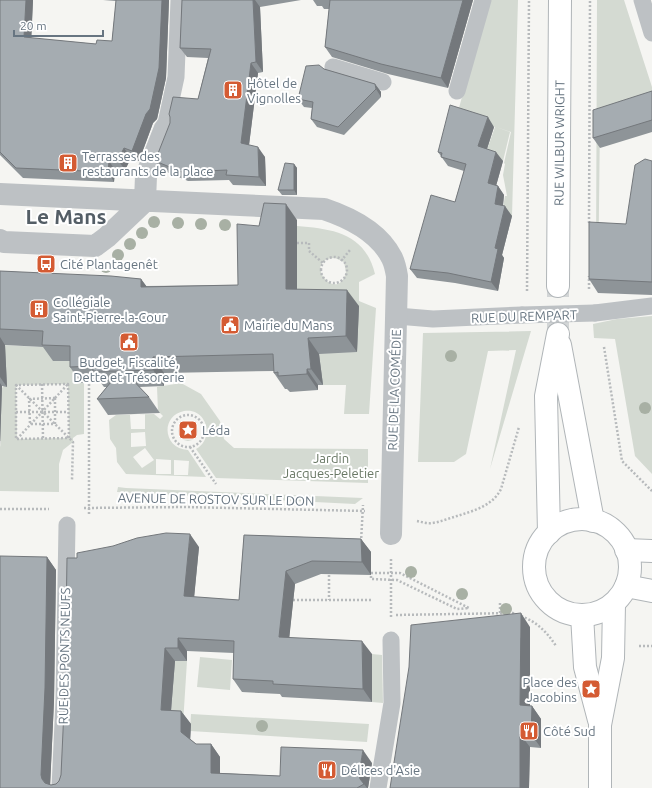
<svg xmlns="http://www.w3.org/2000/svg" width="652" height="788" font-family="Ubuntu,sans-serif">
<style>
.green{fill:#d4dad2;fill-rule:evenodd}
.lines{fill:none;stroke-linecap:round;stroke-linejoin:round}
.primary-tunnel{stroke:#d2d5d6;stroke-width:22;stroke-dasharray:22 11;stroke-linecap:butt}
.primary-casing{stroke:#b0b5b8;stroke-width:24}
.path{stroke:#b7babc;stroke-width:2.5;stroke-dasharray:2 2;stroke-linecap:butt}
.pedestrian{stroke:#bdc1c4;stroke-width:17}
.minor{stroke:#bdc1c4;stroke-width:22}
.primary{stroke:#fff;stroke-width:22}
.pedestrian-bridge{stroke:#bdc1c4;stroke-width:17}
.tree{fill:#a8b0a4}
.wall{fill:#8e9498}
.shaded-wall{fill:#74787c}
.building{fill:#a5acb1;stroke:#74787c}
.labels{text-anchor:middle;stroke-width:4;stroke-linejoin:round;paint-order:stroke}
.poi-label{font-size:13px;fill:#677581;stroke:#fff;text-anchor:start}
.street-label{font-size:13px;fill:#677581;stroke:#fff}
.park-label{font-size:13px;fill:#697865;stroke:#fff}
.town-label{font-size:21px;font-weight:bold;fill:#545e66;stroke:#fff}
</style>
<rect width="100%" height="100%" fill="#f5f5f2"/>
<!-- green -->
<path class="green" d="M489,0H518L512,216L502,213L505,196H507L503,175L505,164L504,163L511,132L496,127L510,132L503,161L491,157L483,161L495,127L457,115Z
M597,0H624L652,87V103L600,120L598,293L596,267Z
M297,226C333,229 365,233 375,274L359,282V301L376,308L369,414H344L346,385H323L297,306ZM335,258L344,262L346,272C338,306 300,259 335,258Z
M652,316V474L635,456L615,339L594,338L593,324L617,319Z
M531,331L490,469L516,350L488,351L466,454L454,462H418L423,333Z
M0,345L43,347L72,354L81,382L84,383V434L77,435L73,438V442L63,450L59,464V492L0,491V447L1,441H0V390L4,386H7ZM68,384L69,438L17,439L16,385Z
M181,383L201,394L220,421L224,439L234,448L368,449V483L216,478L196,449C215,439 207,407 184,411C160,416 163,449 188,450L206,477L126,474L117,462L116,448L110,439L109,420L116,415L154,414L160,419L163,416L158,411L157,387ZM145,414V429H131L130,415ZM145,432L146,446L131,447V433ZM145,448L154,460L142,468L133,457ZM156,459L171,460V474H156ZM174,460L189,461L188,475H174Z
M178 431a10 10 0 1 1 20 0a10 10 0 1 1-20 0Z
M118,487L126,488L363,498L355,504L117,492Z
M372,654L382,655L383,703L372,702Z
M200,657L232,660L230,690L197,687Z
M174,661H187L183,724L170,723Z
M191,714L369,724L367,742L190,731Z"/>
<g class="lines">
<!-- primary-tunnel -->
<path class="primary-tunnel" d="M558,330V286"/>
<!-- primary casing -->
<g class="primary-casing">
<g id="primary">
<path id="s1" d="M558,286L560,0"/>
<path d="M560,345L593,521"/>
<circle cx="582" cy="567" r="48"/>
<path d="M549,533L546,396L558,334"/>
<path d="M626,550L652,551"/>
<path d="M626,586L652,591"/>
<path d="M582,615L585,667L599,720"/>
<path d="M600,788V725L613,658L614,604"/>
</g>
</g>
<!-- path -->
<path class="path" d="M589,223L590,0
M297,243H309V251L323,263
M321 270a13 13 0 1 1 26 0a13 13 0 1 1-26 0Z
M341,261L350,250
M589,289V276
M527,291L529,0
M604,347L622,461L652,491
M42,384L43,438
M68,384L69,438L16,439V385Z
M16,385L73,442L72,480
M55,398V424H30L29,399Z
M16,412H68
M172 431a16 16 0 1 1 32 0a16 16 0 1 1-32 0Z
M204,433L207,431L222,430
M17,439L68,384
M190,447L216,484
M84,508L185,507L365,511
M0,509H49
M89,514V381
M417,521C422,522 428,524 432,523C440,522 447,519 454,517C472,511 492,507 501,489L519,427
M361,542L363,505
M391,559V618
M371,573H400L469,608L457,609L397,580L371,579Z
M329,575V600
M293,600H371
M500,613V602
M396,615L513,613L516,615
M521,616C537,622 547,632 556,646
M639,646H652"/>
<!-- pedestrian -->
<path class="pedestrian" d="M642,0L652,33
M333,67L383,82
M457,91L483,0
M165,128L176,77L179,0
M595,313L652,306
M397,316L433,319L522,315
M60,788L64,701L67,525
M378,788L392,703L391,640"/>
<!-- minor -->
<path class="minor" d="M0,194L324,209C351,218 379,232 392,258C395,264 396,270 397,276L391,534
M145,201L146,176L165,128
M0,240L4,242L95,246L107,237L145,201"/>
<!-- primary -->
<use href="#primary" class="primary"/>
<!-- pedestrian-bridge -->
<path class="pedestrian-bridge" d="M522,315L595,313"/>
</g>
<!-- trees -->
<g class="tree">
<circle cx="154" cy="222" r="6"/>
<circle cx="178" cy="223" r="6"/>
<circle cx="201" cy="224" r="6"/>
<circle cx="225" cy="225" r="6"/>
<circle cx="142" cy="233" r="6"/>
<circle cx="130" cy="244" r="6"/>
<circle cx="118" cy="255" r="6"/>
<circle cx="106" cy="267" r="6"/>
<circle cx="451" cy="356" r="6"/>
<circle cx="645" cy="408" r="6"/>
<circle cx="411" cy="572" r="6"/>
<circle cx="462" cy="594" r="6"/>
<circle cx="506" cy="609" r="6"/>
<circle cx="262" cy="726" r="6"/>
</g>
<!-- wall -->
<path class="wall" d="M0,0H33L31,38L96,44L112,41L116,1L103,0H169L166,78L157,119L153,123L139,161L131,158L125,170H115L114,182L23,178L0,155Z
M182,0H301L260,7L263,72L258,73L249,145L265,157L266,186L233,185L229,180L188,181L162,170L155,161L198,99L208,58L187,57L180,48Z
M313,0H473L448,88L388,74L332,57L325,47L329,9H324L322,6H317Z
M324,69L375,84L381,92V97L344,135L317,127L311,119L312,108L304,107L298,99Z
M652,91V132L600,148L593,138Z
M494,127L487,149L503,161L496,186H498L504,195L503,206L512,216L502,255L504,258L498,291L455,283L417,278L410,269L455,202L464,171L448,166L438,152Z
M652,161V295L598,293L589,279L626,224Z
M294,164L297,168V195H282L278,190Z
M297,220V290L359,306L357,352L319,354L323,385H318V390L290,392L287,389H285L274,373V371L164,373V386L139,387L149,397L160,413L108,415L97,399L107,387H104L101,383H81L70,367V361H53L43,347L5,345L7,387L2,386L0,445V271L141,279L146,286L238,285L259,226Z
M244,535L361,539L371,552V575L321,574L295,584L289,638L372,654V702L282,697L280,694L242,692L233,679L234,653L187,651V661H175L171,711H181L191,724L190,739L196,744H211L220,757V773L280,776L372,763L368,788H0L47,557L56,570L54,701L50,785H51L56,784L59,781L61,775L77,558L199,547L194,597L239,600Z
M530,627V706H532L541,719V748L530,747L529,788H390Z"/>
<!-- shaded-wall -->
<path class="shaded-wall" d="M26,0H33L31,47L24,37Z
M162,0H169L166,78L157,119L153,123L139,161L132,151Z
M253,0H255L260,7L263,72L256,62Z
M463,0H473L448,88L441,78Z
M251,63L258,73L248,153L241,143Z
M375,84L381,92V97L376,89Z
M488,117L494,127L485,155L478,146Z
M258,147L265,157L266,186L259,177Z
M124,148L131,158L125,170L118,160Z
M496,152L503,161L494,193L488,183Z
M109,161L115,170L114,182L108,172Z
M294,164L297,168V195L294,190Z
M498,186L504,195L502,213L495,204Z
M286,204L297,220V306L286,289Z
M505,206L512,216L502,255L504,258L498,291L491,282L495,248Z
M141,279L153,295L141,287Z
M347,290L359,306L357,352L346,336Z
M0,337L5,345L7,387L0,377Z
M308,338L319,354L323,385L311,369Z
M153,357L164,373V386L153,370Z
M307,369L318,385V390L307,374Z
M0,383L2,386L0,445Z
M190,534L199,547L193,609L184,596Z
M361,539L371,552V575L362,562Z
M47,557L56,570L54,701L50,788L42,779L41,775Z
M286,571L295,584L288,650L279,637Z
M521,613L530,627V719L520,705Z
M178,638L187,651V661L178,648Z
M362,641L372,654V702L363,689Z
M165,648L175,661L170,723L161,710Z
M532,706L541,719V748L531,734Z
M181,711L191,724L190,745L181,732Z
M520,734L530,747L529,788H520Z
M211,744L220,757V786L211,773Z
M363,750L372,763L368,788H367L360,779L359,774Z"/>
<!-- building -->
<path class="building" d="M0,0H26L24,37L96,44L97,40L112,41L116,0H162L159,68L150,109L146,114L132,151L124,148L118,160L109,161L108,172L16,168L0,152Z
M182,0H253L256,62L251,63L241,143L258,147L259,177L226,175L227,170L182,172L155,161L170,123V117L169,114L173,97L198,99L211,49L180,48Z
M330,0H463L441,78L381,64L325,47Z
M319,65L324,69L375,84L376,89L338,127L311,119L313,102L298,99L306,66Z
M652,91V120L593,138V110Z
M450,105L488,117L478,146L496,152L488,183L498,186L495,204L505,206L495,248L498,249L491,282L448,273L410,269L431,195L455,202L466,164L441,157L442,153L438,152Z
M645,159L652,161V282L589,279V222L626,224L635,165Z
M285,163L294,164V190H278Z
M264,203L286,204V289L347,290L346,336L308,338L311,369H307V374L278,376V372L274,373L273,354L153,357V370L124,371L149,397L97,399L120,371H93V366L70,367V346L42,345L43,331L0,329V271L111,276L141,279V287L238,285L237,224L259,226Z
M166,533L190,534L184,596L239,600L244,535L361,539L362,562L312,561L286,571L279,637L362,641L363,689L273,684V681L233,679L234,641L178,638V648H165L161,710L181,711V732L196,744H211V773L280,776L281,747L363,750L359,774L360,779L364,784L357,788H0V556L47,557L45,688L41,775L42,779L45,783L51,785L56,784L59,781L61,775L65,688L67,558H77V553L113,546L137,538Z
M521,613L520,705L532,706L531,734H520V788H390L409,667L411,625Z"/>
<!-- icons -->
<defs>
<g id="building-square" transform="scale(1)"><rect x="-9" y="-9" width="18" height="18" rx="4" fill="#d45b33" stroke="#fff"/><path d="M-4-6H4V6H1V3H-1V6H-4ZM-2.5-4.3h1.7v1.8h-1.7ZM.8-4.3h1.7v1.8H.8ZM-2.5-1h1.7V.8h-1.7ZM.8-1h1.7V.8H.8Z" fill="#fff"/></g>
<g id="bus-square" transform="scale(1)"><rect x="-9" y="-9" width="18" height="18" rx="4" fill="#d45b33" stroke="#fff"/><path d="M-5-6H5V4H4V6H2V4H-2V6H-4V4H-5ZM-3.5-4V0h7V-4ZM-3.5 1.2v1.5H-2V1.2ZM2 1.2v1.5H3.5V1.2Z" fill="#fff"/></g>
<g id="civic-square" transform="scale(1)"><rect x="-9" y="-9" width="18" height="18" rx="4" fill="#d45b33" stroke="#fff"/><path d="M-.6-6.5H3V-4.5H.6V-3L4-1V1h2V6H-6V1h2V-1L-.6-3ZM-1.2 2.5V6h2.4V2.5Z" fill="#fff"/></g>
<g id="sight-square" transform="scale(1)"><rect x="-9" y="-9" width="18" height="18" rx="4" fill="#d45b33" stroke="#fff"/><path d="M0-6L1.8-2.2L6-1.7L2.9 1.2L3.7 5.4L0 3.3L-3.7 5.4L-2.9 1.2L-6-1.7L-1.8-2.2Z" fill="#fff"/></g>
<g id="restaurant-square" transform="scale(1)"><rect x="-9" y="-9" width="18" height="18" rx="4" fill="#d45b33" stroke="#fff"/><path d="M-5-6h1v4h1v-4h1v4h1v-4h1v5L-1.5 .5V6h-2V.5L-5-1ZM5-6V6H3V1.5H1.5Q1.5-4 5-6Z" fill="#fff"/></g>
</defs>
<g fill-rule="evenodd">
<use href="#building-square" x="233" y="90"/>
<use href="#building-square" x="68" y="163"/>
<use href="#bus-square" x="46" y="264"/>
<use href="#building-square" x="39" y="309"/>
<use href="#civic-square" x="230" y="325"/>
<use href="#civic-square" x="129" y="342"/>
<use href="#sight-square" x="188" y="430"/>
<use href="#sight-square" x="591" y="689"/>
<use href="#restaurant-square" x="529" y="731"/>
<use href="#restaurant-square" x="327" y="770"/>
</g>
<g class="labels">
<!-- poi labels -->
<g class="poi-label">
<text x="247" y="88">Hôtel de<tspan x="247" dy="15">Vignolles</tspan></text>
<text x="82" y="161">Terrasses des<tspan x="82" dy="15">restaurants de la place</tspan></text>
<text x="60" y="269">Cité Plantagenêt</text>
<text x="53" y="307">Collégiale<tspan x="53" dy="15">Saint-Pierre-la-Cour</tspan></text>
<text x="244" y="330">Mairie du Mans</text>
<text x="129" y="367" text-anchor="middle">Budget, Fiscalité,<tspan x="129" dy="15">Dette et Trésorerie</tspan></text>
<text x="202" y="435">Léda</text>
<text x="577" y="687" text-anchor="end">Place des<tspan x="577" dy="15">Jacobins</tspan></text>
<text x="543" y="736">Côté Sud</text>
<text x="341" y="775">Délices d'Asie</text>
</g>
<!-- street labels -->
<g class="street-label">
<text dy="5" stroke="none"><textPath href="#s1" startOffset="143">RUE WILBUR WRIGHT</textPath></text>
<text transform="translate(524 316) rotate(-2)" y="5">RUE DU REMPART</text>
<text transform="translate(394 390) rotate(-88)" y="5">RUE DE LA COMÉDIE</text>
<text transform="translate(216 499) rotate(1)" y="5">AVENUE DE ROSTOV SUR LE DON</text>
<text transform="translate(64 656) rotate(-89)" y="5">RUE DES PONTS NEUFS</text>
</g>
<!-- park labels -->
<g class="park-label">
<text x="331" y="463">Jardin<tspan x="331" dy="15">Jacques-Peletier</tspan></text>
</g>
<!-- town labels -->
<g class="town-label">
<text x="66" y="224">Le Mans</text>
</g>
</g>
<!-- scale -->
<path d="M14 30v6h89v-6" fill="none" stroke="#677581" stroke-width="2"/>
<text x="20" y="30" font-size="12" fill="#677581" stroke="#ffffff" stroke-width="3" paint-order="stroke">20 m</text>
</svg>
